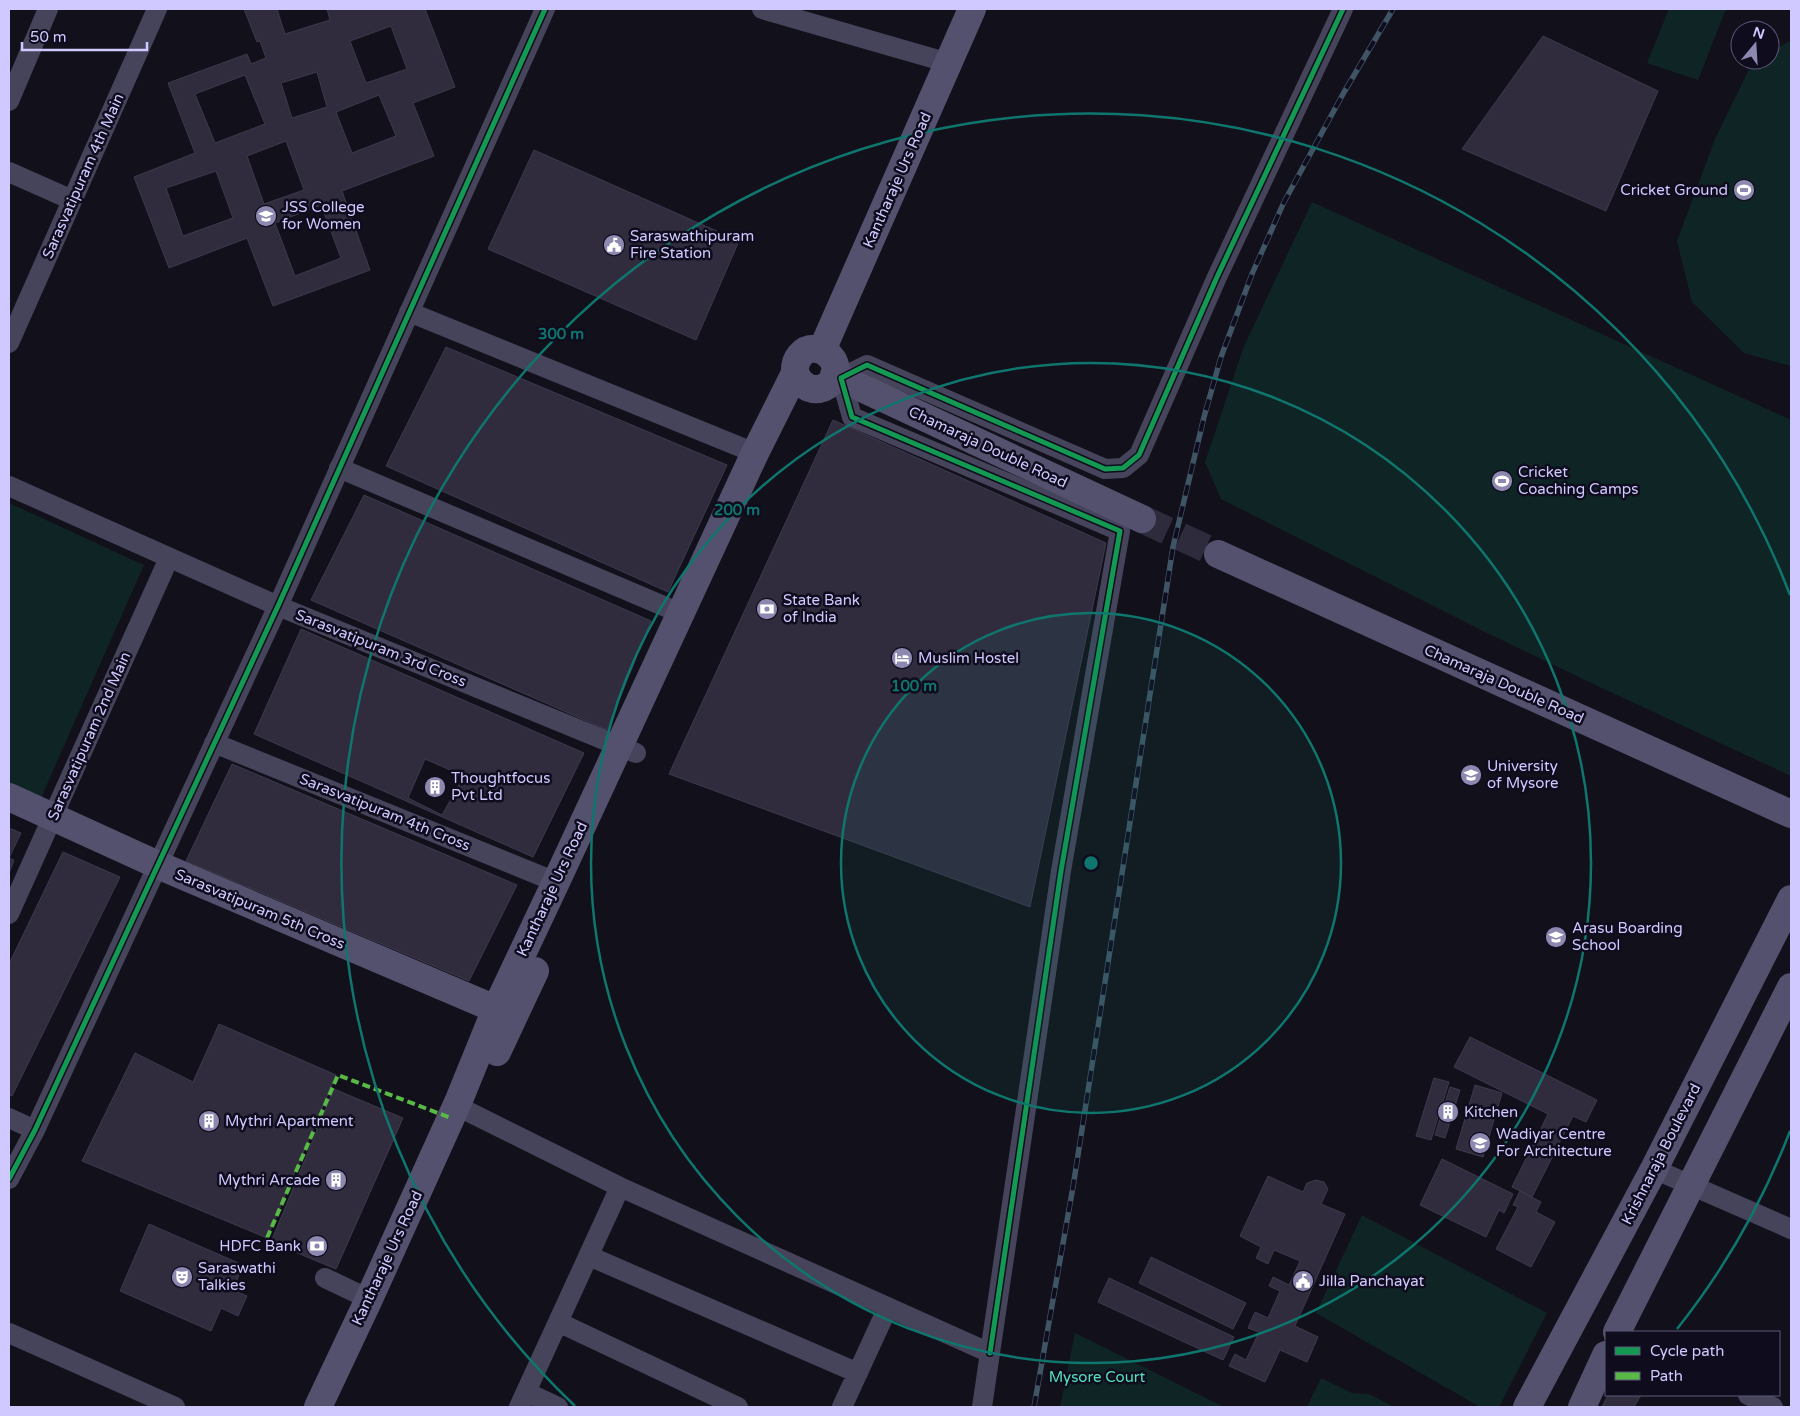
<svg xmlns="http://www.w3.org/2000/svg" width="1800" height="1416" font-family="'Varela Round',sans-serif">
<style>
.green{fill:#0f2525}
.building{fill:#302c3e;stroke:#3d3a4f;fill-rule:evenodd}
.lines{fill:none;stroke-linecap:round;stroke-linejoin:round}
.secondary-tunnel{stroke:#2e2c3c;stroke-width:28;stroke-dasharray:28 14;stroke-linecap:butt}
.street{stroke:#45445b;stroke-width:20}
.secondary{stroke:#53516e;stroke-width:28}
.rail-casing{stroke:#3f5464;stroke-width:5.5}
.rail{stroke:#0f0c1e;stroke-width:4;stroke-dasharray:11;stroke-linecap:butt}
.quiet{stroke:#58b947;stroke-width:4;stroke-dasharray:8 4;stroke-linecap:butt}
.cycleway-casing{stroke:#0f0c1e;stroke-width:8}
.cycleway{stroke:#139951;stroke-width:5}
.ring{fill:none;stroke:#0f766e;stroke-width:2.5}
.labels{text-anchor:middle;stroke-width:5;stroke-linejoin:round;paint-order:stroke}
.street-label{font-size:15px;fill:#cfc9ff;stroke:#0f0c1e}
.poi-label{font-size:15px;fill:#cfc9ff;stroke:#0f0c1e;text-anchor:start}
.park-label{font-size:15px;fill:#53e1bd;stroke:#0f0c1e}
.centre{fill:#0f766e;stroke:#0f0c1e;stroke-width:2.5}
.ring-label{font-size:15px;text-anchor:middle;font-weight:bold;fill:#0f766e;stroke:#0f0c1e;stroke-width:5;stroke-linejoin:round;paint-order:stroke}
</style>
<rect width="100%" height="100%" fill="#12101a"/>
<!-- green -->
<path class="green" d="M1669,9H1726L1698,80L1647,63Z
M1788,42H1791V366L1744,353L1692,302L1677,241L1715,139L1753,61L1770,60V52Z
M1312,202L1791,420V776L1604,689L1485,632L1221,499L1205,462L1244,346Z
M9,503L144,565L40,800L9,785Z
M1362,1215L1547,1313L1499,1407H1480L1316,1313Z
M1075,1333L1224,1407H1060Z
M1321,1378L1352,1393L1369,1394L1394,1407H1307Z"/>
<!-- building -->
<path class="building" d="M244,9H277L285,34L330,20L327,9H425L455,87L413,103L434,156L342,191L370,270L273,306L247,238L169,268L134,177L195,153L168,83L247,54L251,64L266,58L260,41L257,42ZM391,26L407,69L366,83L350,41ZM317,72L327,107L292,118L281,83ZM245,75L265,124L215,143L195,94ZM379,95L396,136L352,153L336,112ZM286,141L304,190L264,204L247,156ZM216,171L233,218L183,236L166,188ZM321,205L341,258L295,276L275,223Z
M1543,36L1658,91L1606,211L1462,149Z
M534,150L739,241L696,340L488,249Z
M446,347L727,465L668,592L386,466Z
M833,420L1106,543L1030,907L669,774Z
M364,495L651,621L607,730L311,600Z
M301,629L584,753L533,857L254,734Z
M425,759L464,776L442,815L408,798Z
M232,764L517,885L469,981L186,861Z
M9,828L21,833L9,858Z
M63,852L120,877L12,1096L9,1095V964Z
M9,858L14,860L9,873Z
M219,1024L336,1075L267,1238L82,1161L135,1053L193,1082Z
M1470,1037L1597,1100L1586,1122L1573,1116L1532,1197L1512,1187L1548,1114L1454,1067Z
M1434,1078L1449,1082L1431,1140L1416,1136Z
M1475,1085L1502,1093L1483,1157L1456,1149Z
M1450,1087L1460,1090L1445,1138L1435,1135Z
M334,1089L403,1118L336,1269L271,1242Z
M1442,1159L1513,1194L1504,1213L1499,1210L1486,1237L1420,1205Z
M1268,1176L1303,1192L1307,1183L1316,1180L1324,1182L1328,1189L1321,1204L1345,1214L1295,1326L1318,1337L1307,1362L1280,1350L1265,1382L1229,1366L1235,1354L1246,1360L1259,1332L1248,1328L1255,1312L1268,1318L1280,1291L1269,1286L1273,1277L1289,1285L1300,1261L1274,1250L1268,1264L1256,1258L1261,1247L1240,1236Z
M1520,1191L1541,1202L1536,1212L1555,1222L1531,1267L1496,1249L1518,1207L1513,1205Z
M149,1224L243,1265L233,1290L247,1296L238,1316L221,1308L211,1331L120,1291Z
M1151,1257L1246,1303L1233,1329L1139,1283Z
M1109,1278L1234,1337L1223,1360L1098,1302Z
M1608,1395H1641L1634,1407H1602Z"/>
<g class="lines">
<!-- secondary-tunnel -->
<path class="secondary-tunnel" d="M1142,519L1218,554"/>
<!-- street -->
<path class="street" d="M762,9L949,63
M9,101L48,9
M9,172L72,200
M409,312L755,453
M9,343L157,9
M339,468L680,613
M9,486L278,606L636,753
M214,743L556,882
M9,914L169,558
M469,1112L620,1187L990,1353L982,1407
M9,1118L35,1130
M1654,1169L1791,1229
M9,1179L35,1130L278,606L545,9
M589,1256L858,1373
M325,1278L369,1299
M558,1322L738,1407
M9,1333L175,1407
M990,1353L1061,871L1120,531L852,417L841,378L867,365L1105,469L1123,468L1139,455L1217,277L1343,9
M526,1392L558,1407
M1748,1395L1773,1407
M519,1407L620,1187
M842,1407L888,1307"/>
<!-- secondary -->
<path class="secondary" d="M822,350L972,9
M834,375L1142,519
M1218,554L1791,814
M9,797L158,865L512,1016
M497,1052L535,971
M1617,1332L1791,987
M318,1407L369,1299L459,1100L496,1009L556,882L755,453L795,373C794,360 802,347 817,349C824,350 829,354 833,360C846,385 808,404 795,373
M1527,1407L1654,1169L1791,899
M1582,1407L1606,1355"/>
<!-- rail casing -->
<g class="rail-casing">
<path id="rail" d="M1034,1407L1073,1187L1173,547L1204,417L1221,357L1252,274L1284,202L1343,94L1393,9"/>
</g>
<!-- rail -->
<use href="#rail" class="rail"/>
<!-- quiet -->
<path class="quiet" d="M267,1238L338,1075L451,1118"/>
<!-- cycleway casing -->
<g class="cycleway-casing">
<path id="cycleway" d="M9,1179L35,1130L278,606L545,9
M990,1353L1061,871L1120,531L852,417L841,378L867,365L1105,469L1123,468L1139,455L1217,277L1343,9"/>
</g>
<!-- cycleway -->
<use href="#cycleway" class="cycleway"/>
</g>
<!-- distance rings -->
<circle cx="1091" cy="863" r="250" fill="#0f766e" fill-opacity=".12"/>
<g class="ring">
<circle cx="1091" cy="863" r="250"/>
<circle cx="1091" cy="863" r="500"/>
<path d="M1790 1131A749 749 0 0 1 1677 1329M575 1406A749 749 0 1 1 1790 595"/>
</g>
<!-- icons -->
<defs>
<g id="stadium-disc" transform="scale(1.125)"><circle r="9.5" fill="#8d88af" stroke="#0f0c1e"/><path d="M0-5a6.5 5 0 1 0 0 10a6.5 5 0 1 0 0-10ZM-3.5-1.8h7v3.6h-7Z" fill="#fff"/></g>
<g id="university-disc" transform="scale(1.125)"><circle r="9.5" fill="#8d88af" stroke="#0f0c1e"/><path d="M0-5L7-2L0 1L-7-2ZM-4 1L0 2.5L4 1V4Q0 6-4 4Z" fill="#fff"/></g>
<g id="civic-disc" transform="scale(1.125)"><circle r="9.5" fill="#8d88af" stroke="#0f0c1e"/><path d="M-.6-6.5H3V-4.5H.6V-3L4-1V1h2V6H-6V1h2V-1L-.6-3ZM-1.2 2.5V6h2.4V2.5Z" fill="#fff"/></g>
<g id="bank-disc" transform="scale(1.125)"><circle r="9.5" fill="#8d88af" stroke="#0f0c1e"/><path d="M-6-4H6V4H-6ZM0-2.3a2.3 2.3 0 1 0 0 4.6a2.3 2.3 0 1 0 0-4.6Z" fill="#fff"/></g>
<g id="hotel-disc" transform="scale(1.125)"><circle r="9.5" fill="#8d88af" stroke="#0f0c1e"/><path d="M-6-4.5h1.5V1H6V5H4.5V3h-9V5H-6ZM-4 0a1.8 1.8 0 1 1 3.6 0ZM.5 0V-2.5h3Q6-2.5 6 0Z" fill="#fff"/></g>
<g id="building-disc" transform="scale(1.125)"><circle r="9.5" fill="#8d88af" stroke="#0f0c1e"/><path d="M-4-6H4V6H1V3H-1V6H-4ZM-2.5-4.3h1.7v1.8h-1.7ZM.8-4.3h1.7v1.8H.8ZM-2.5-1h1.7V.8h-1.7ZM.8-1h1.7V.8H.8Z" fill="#fff"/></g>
<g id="school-disc" transform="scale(1.125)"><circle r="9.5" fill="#8d88af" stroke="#0f0c1e"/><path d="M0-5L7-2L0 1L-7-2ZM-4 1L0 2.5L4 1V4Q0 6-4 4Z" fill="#fff"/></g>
<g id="theatre-disc" transform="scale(1.125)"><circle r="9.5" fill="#8d88af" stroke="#0f0c1e"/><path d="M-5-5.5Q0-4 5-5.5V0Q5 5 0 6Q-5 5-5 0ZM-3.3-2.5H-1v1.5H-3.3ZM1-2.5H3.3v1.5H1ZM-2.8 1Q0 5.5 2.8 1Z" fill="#fff"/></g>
</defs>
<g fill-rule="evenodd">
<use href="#stadium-disc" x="1744" y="190"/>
<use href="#university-disc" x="266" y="216"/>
<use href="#civic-disc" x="614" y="245"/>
<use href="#stadium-disc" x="1502" y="481"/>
<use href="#bank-disc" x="767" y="609"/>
<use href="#hotel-disc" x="902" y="658"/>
<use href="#university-disc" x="1471" y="775"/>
<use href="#building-disc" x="435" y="787"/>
<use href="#school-disc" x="1556" y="937"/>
<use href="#building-disc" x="1448" y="1112"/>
<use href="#building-disc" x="209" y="1121"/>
<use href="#university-disc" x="1480" y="1143"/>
<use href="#building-disc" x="336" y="1180"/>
<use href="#bank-disc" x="317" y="1246"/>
<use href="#theatre-disc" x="182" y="1277"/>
<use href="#civic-disc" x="1303" y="1281"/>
</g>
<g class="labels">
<!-- street labels -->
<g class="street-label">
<text transform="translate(83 176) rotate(-66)" y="5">Sarasvatipuram 4th Main</text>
<text transform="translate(897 180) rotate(-66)" y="5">Kantharaje Urs Road</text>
<text transform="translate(988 447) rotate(25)" y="5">Chamaraja Double Road</text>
<text transform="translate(381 648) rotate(22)" y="5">Sarasvatipuram 3rd Cross</text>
<text transform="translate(1504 684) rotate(24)" y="5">Chamaraja Double Road</text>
<text transform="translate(89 736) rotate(-66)" y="5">Sarasvatipuram 2nd Main</text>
<text transform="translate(385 812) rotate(22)" y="5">Sarasvatipuram 4th Cross</text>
<text transform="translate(552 889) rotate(-65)" y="5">Kantharaje Urs Road</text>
<text transform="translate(260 909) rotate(23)" y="5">Sarasvatipuram 5th Cross</text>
<text transform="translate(1661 1154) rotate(-63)" y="5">Krishnaraja Boulevard</text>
<text transform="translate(387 1258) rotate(-65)" y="5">Kantharaje Urs Road</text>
</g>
<!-- poi labels -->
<g class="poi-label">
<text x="1728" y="195" text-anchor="end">Cricket Ground</text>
<text x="282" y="212">JSS College<tspan x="282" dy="17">for Women</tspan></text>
<text x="630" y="241">Saraswathipuram<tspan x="630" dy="17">Fire Station</tspan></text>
<text x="1518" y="477">Cricket<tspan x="1518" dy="17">Coaching Camps</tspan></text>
<text x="783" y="605">State Bank<tspan x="783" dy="17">of India</tspan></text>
<text x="918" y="663">Muslim Hostel</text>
<text x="1487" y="771">University<tspan x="1487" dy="17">of Mysore</tspan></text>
<text x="451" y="783">Thoughtfocus<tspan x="451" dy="17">Pvt Ltd</tspan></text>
<text x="1572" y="933">Arasu Boarding<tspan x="1572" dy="17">School</tspan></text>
<text x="1464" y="1117">Kitchen</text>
<text x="225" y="1126">Mythri Apartment</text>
<text x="1496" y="1139">Wadiyar Centre<tspan x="1496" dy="17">For Architecture</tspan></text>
<text x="320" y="1185" text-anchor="end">Mythri Arcade</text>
<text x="301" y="1251" text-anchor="end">HDFC Bank</text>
<text x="198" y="1273">Saraswathi<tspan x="198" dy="17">Talkies</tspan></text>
<text x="1319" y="1286">Jilla Panchayat</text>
</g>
<!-- park labels -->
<g class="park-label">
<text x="1097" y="1382">Mysore Court</text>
</g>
</g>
<circle cx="1091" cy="863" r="8" class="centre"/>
<g class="ring-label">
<text x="561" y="339">300 m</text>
<text x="737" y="515">200 m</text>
<text x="914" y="691">100 m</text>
</g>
<!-- border -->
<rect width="1800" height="1416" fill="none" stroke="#cfc9ff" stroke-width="20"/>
<!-- legend -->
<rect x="1605" y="1331" width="175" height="65" fill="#0f0c1e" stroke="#5c5878"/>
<rect x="1615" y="1347" width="25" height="8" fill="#139951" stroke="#5c5878"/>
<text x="1650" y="1356" font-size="15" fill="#cfc9ff">Cycle path</text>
<rect x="1615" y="1372" width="25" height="8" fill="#58b947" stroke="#5c5878"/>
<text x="1650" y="1381" font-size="15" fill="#cfc9ff">Path</text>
<!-- north arrow -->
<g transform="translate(1755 45) rotate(18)"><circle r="24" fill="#0f0c1e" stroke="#5c5878"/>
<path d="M0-4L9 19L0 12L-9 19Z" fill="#8d88af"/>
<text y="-8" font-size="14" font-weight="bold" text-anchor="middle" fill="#cfc9ff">N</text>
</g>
<!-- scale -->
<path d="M22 42v8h125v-8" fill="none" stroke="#cfc9ff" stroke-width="2.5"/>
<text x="30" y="42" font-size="15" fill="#cfc9ff" stroke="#0f0c1e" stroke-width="4" paint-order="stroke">50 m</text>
</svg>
